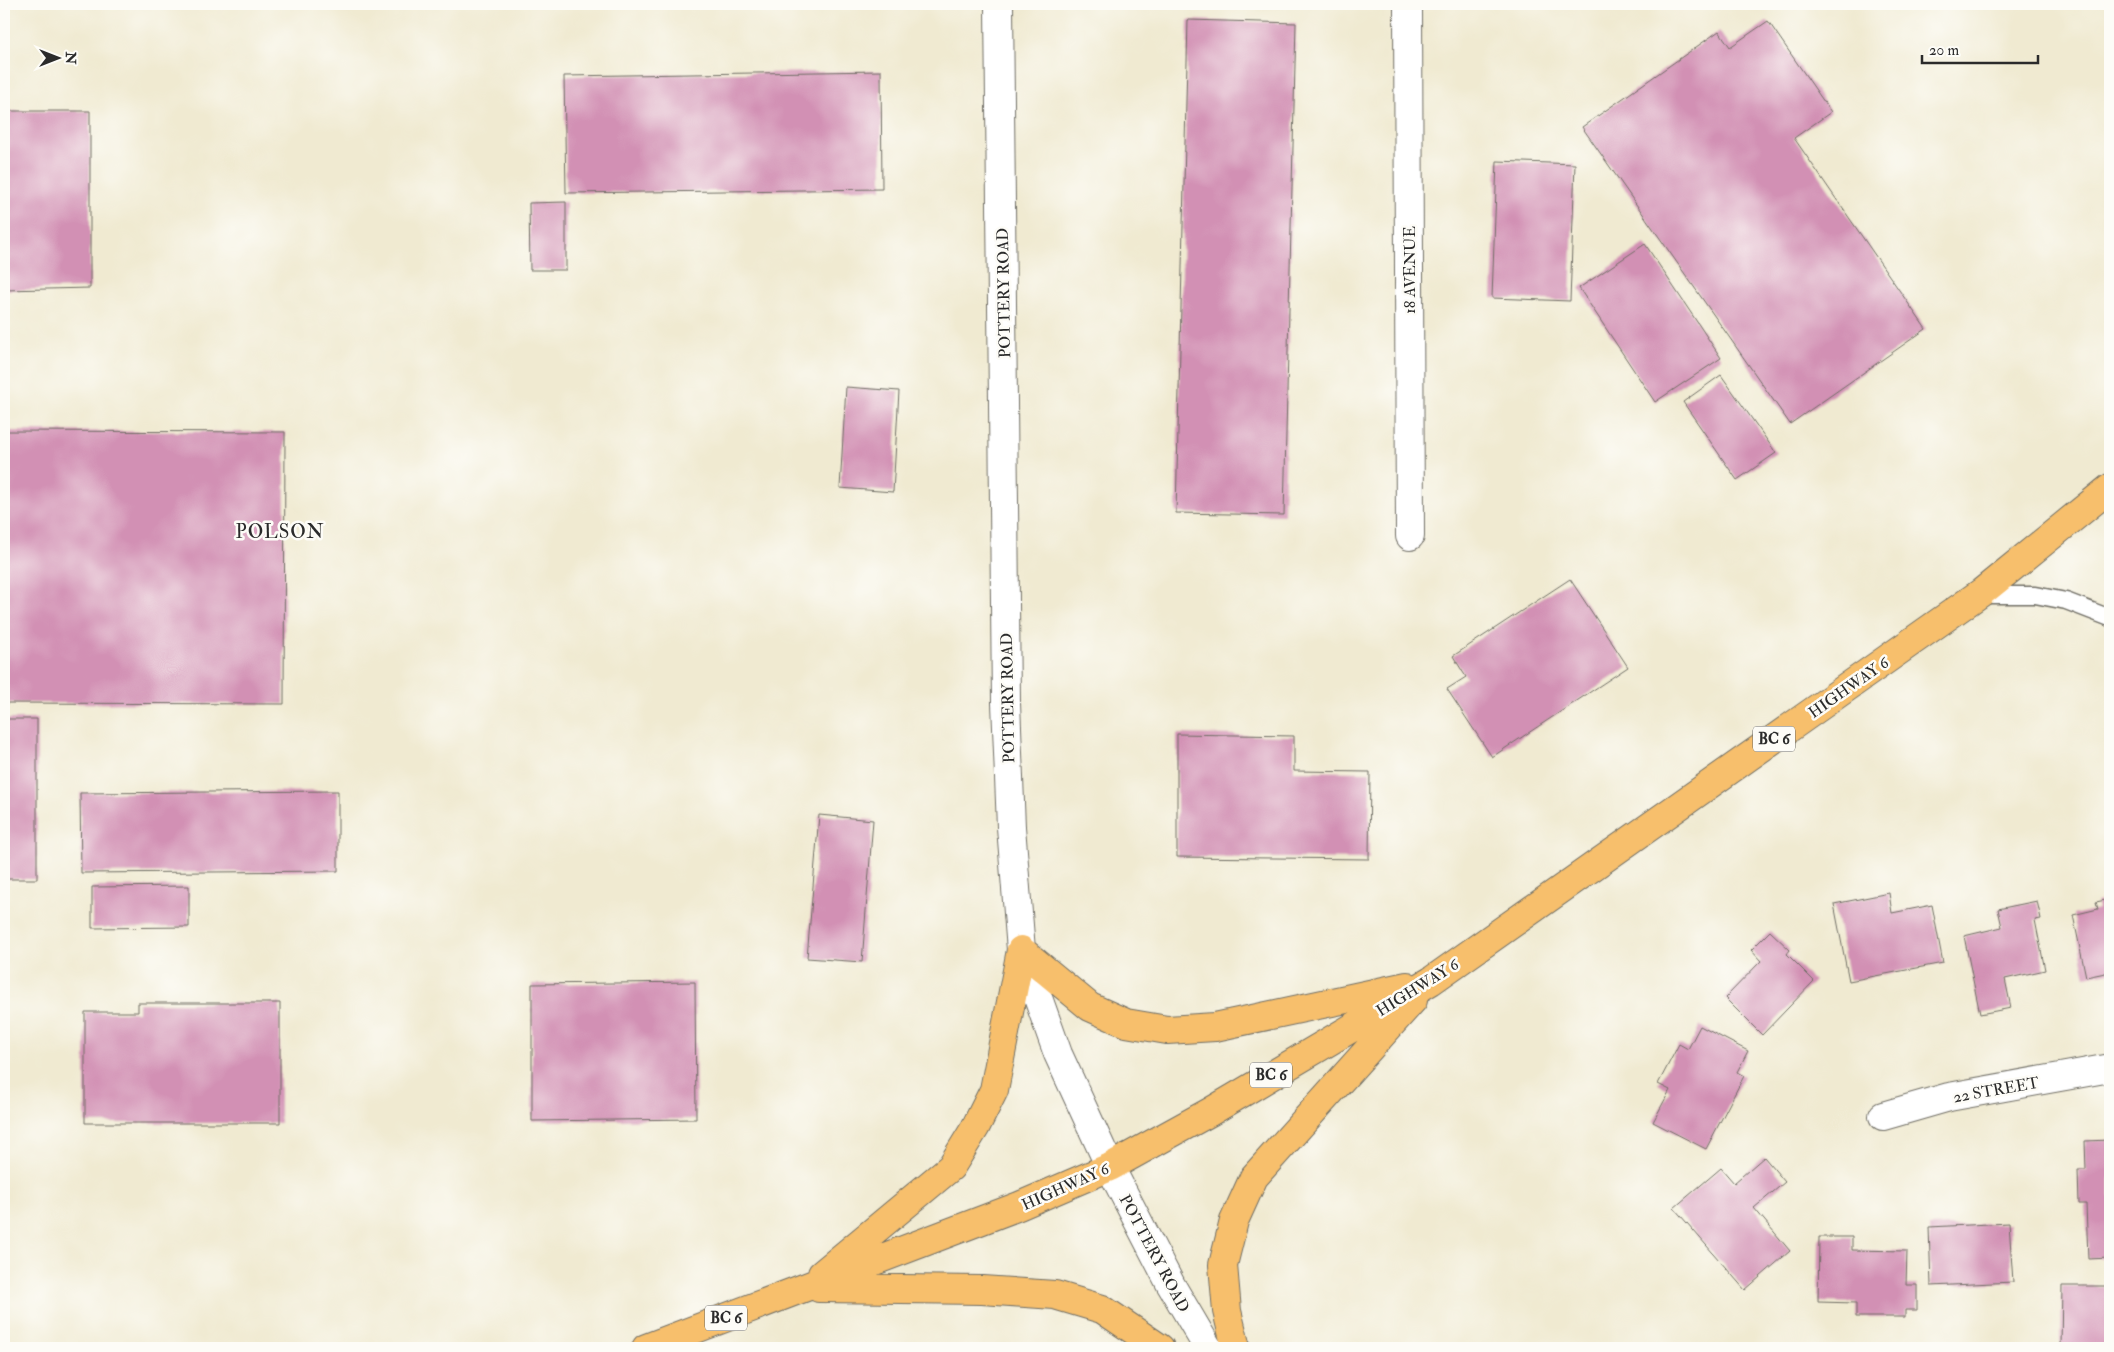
<svg xmlns="http://www.w3.org/2000/svg" width="2114" height="1352" font-family="'IM FELL Double Pica',serif">
<style>
.building{fill:#d290b4}
.lines{fill:none;stroke-linecap:round;stroke-linejoin:round}
.service-casing{stroke:#706e65;stroke-width:19}
.minor-casing{stroke:#706e65;stroke-width:30}
.tertiary-casing{stroke:#706e65;stroke-width:30}
.primary-casing{stroke:#706e65;stroke-width:30}
.service{stroke:#fff;stroke-width:16}
.minor{stroke:#fff;stroke-width:28}
.tertiary{stroke:#fff;stroke-width:28}
.primary{stroke:#f7bf6c;stroke-width:28}
.labels{text-anchor:middle;stroke-width:5;stroke-linejoin:round;paint-order:stroke}
.shield{fill:#fdfcf7;stroke:#6a6a68;stroke-width:1}
.shield-label{font-size:15px;font-weight:bold;fill:#2b2b2b}
.street-label{font-size:16px;fill:#2b2b2b;stroke:#fdfcf7}
.quarter-label{font-size:19px;letter-spacing:1px;fill:#2b2b2b;stroke:#fdfcf7}
</style>
<rect width="100%" height="100%" fill="#fdfcf7"/>
<filter id="ink" filterUnits="userSpaceOnUse"><feTurbulence type="fractalNoise" baseFrequency=".02" numOctaves="2"/><feDisplacementMap in="SourceGraphic" scale="10" xChannelSelector="R" yChannelSelector="G"/><feConvolveMatrix kernelMatrix="1 2 1 2 8 2 1 2 1" color-interpolation-filters="sRGB"/></filter>
<filter id="wash" filterUnits="userSpaceOnUse"><feTurbulence type="fractalNoise" baseFrequency=".0096" numOctaves="4" result="noise"/><feDisplacementMap in="SourceGraphic" scale="20" xChannelSelector="R" yChannelSelector="G"/><feGaussianBlur stdDeviation="1.12" result="paint"/><feColorMatrix in="noise" values="0 0 0 0 0 0 0 0 0 0 0 0 0 0 0 0 0 1.4 0 .05"/><feComposite in="paint" operator="in"/></filter>
<g filter="url(#wash)">
<rect width="100%" height="100%" fill="#f0ead1"/>
<g id="blocks">
<!-- building -->
<path class="building" d="M1188,20L1296,23L1284,515L1176,513Z
M1768,21L1831,112L1794,138L1926,329L1790,424L1582,127L1719,31L1730,47Z
M881,71L882,189L566,193L564,76Z
M4,111H90V288L4,290Z
M1497,161L1575,164L1570,301L1492,298Z
M566,202V270H530L529,203Z
M1645,244L1721,358L1655,402L1579,288Z
M1721,375L1776,453L1737,480L1683,402Z
M846,387L899,391L893,492L840,488Z
M4,431L285,432L284,704L4,703Z
M1570,579L1628,667L1492,757L1447,689L1466,677L1453,656Z
M4,719H37V879H4Z
M1177,734L1294,736V771L1370,772L1369,859L1177,857Z
M338,791V871L81,873L80,793Z
M819,815L873,820L862,962L807,958Z
M189,886V927L92,928V887Z
M1889,893L1892,913L1932,905L1943,963L1849,981L1834,904Z
M2110,899V972L2086,977L2073,915L2098,909L2096,902Z
M2037,901L2041,919L2035,920L2045,970L2005,979L2011,1008L1980,1014L1964,936L2002,927L1998,909Z
M1770,931L1790,950L1787,954L1814,981L1762,1035L1725,998L1761,961L1751,950Z
M695,982L696,1119L532,1121V984Z
M138,1003H280V1123H85V1012H138Z
M1700,1026L1748,1051L1737,1072L1744,1076L1706,1149L1653,1122L1670,1090L1658,1084L1679,1044L1688,1049Z
M2110,1140V1258L2088,1259L2086,1204H2079L2078,1170H2086L2085,1141Z
M1764,1157L1785,1182L1754,1208L1790,1251L1745,1290L1674,1208L1721,1168L1734,1183Z
M2009,1223L2013,1282L1931,1286L1929,1227Z
M1819,1237H1852V1250L1907,1251L1906,1285H1917V1310H1905V1317H1856V1303L1818,1302Z
M2062,1286H2110V1348H2061Z"/>
</g>
</g>
<g filter="url(#ink)">
<use href="#blocks" fill-opacity="0" stroke="#706e65" stroke-width="1"/>
<g class="lines">
<!-- service casing -->
<g class="service-casing">
<path id="service" d="M1979,595H2035L2066,601L2110,618"/>
</g>
<!-- minor casing -->
<g class="minor-casing">
<path id="minor" d="M999,4L1006,703L1011,827L1021,950L1058,1054L1110,1167
M1408,4L1410,536
M1883,1116L1949,1097L2110,1068"/>
</g>
<!-- tertiary casing -->
<g class="tertiary-casing">
<path id="tertiary" d="M1110,1167L1171,1285L1208,1348"/>
</g>
<!-- primary casing -->
<g class="primary-casing">
<path id="primary" d="M822,1274L951,1167L975,1128L994,1090L1021,950L1090,1007L1126,1023L1167,1030L1215,1027L1407,986
M819,1288L982,1290L1055,1295L1102,1309L1160,1348
M646,1348L1019,1206L1110,1167L1210,1112L1431,981L1982,592L2110,488
M1236,1348L1227,1311L1223,1265L1234,1221L1254,1177L1413,1000"/>
</g>
<!-- service -->
<use href="#service" class="service"/>
<!-- minor -->
<use href="#minor" class="minor"/>
<!-- tertiary -->
<use href="#tertiary" class="tertiary"/>
<!-- primary -->
<use href="#primary" class="primary"/>
</g>
</g>
<g class="labels">
<!-- shield labels -->
<g class="shield">
<rect x="1753" y="726.5" width="42" height="25" rx="4"/>
<rect x="1250" y="1062.5" width="42" height="25" rx="4"/>
<rect x="705" y="1305.5" width="42" height="25" rx="4"/>
</g>
<g class="shield-label">
<text x="1774" y="744">BC 6</text>
<text x="1271" y="1080">BC 6</text>
<text x="726" y="1323">BC 6</text>
</g>
<!-- street labels -->
<g class="street-label">
<text transform="translate(1409 270) rotate(-90)" y="6">18 AVENUE</text>
<text transform="translate(1003 293) rotate(-91)" y="6">POTTERY ROAD</text>
<text transform="translate(1848 687) rotate(-35)" y="6">HIGHWAY 6</text>
<text transform="translate(1007 698) rotate(-91)" y="6">POTTERY ROAD</text>
<text transform="translate(1417 987) rotate(-32)" y="6">HIGHWAY 6</text>
<text transform="translate(1996 1089) rotate(-10)" y="6">22 STREET</text>
<text transform="translate(1065 1186) rotate(-24)" y="6">HIGHWAY 6</text>
<text transform="translate(1155 1253) rotate(62)" y="6">POTTERY ROAD</text>
</g>
<!-- quarter labels -->
<g class="quarter-label">
<text x="280" y="538">POLSON</text>
</g>
</g>
<!-- margin -->
<rect width="2114" height="1352" fill="none" stroke="#fdfcf7" stroke-width="20"/>
<!-- north arrow -->
<g transform="translate(58 58) rotate(90)" stroke="#fdfcf7" stroke-width="4" paint-order="stroke">
<path d="M0-4L9 19L0 12L-9 19Z" fill="#2b2b2b"/>
<text y="-8" font-size="14" font-weight="bold" text-anchor="middle" fill="#2b2b2b">N</text>
</g>
<!-- scale -->
<path d="M1922 55v8h116v-8" fill="none" stroke="#2b2b2b" stroke-width="2.5"/>
<text x="1929" y="55" font-size="15" fill="#2b2b2b" stroke="#fdfcf7" stroke-width="4" paint-order="stroke">20 m</text>
</svg>
